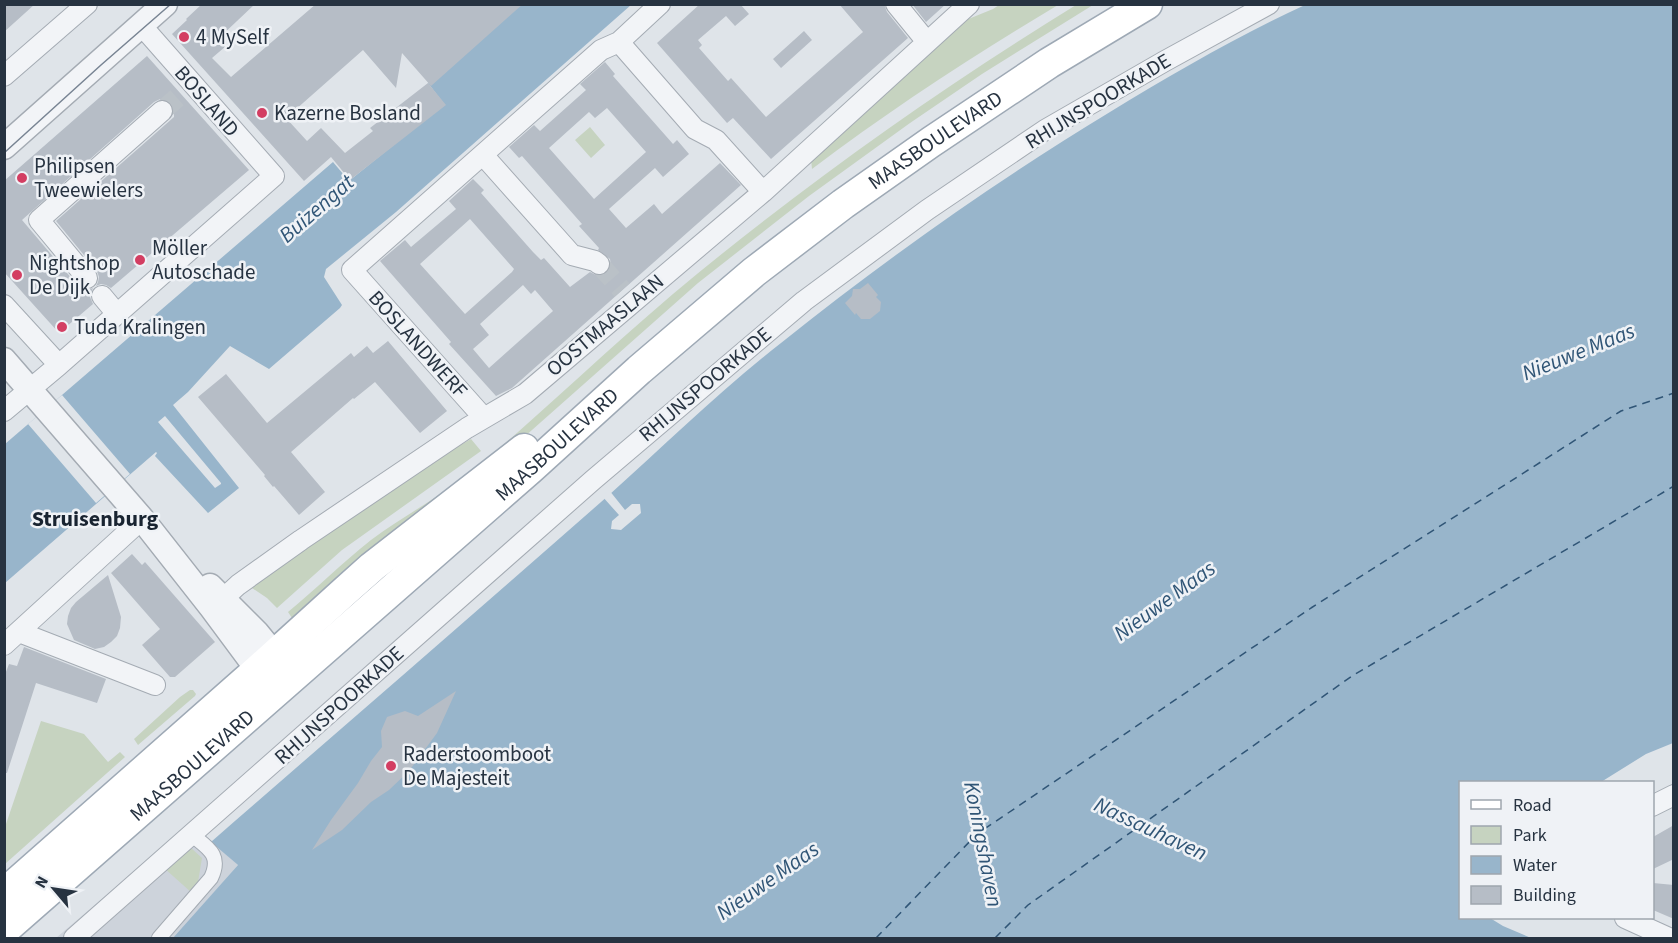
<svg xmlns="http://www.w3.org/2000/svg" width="1678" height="943" font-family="'Source Sans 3',sans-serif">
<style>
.built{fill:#cdd3db}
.green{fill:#c6d3c0}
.water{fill:#98b5cb;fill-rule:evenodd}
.pier{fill:#dfe4e9}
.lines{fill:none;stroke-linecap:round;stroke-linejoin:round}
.ferry{stroke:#305576;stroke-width:1.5;stroke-dasharray:8 6;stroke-linecap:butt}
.building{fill:#b6bdc6;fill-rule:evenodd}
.minor-tunnel{stroke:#bac1c7;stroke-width:20;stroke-dasharray:20 10;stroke-linecap:butt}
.pedestrian-casing{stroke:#a4abb3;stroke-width:16}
.minor-casing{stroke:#a4abb3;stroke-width:22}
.tertiary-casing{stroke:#a4abb3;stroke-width:27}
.primary-casing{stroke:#9ea9b5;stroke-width:33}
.pedestrian{stroke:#f2f4f7;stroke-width:14}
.minor{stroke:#f2f4f7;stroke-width:20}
.tertiary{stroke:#f2f4f7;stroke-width:24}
.primary{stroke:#fff;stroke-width:30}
.tram{stroke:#788493;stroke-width:1.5}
.poi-dot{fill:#d33e62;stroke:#eff2f6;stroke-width:2}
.labels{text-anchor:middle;stroke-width:5;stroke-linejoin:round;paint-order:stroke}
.poi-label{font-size:21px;fill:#273341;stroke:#eff2f6;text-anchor:start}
.street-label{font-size:21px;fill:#273341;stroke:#eff2f6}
.water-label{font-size:22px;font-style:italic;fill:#305576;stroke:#eff2f6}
.neighbourhood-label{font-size:22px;font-weight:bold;fill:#192431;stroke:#eff2f6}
</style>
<rect width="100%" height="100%" fill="#dfe4e9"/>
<!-- built -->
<path class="built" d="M191,823L238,865L174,938H56Z"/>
<!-- green -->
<path class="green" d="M999,5H1058C973,56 890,110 812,169L811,159L816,151L966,20L993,9Z
M1076,5H1093L982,74L910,123L809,196L698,283L496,462L377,545L292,618L288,612C316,589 342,563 371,540C409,512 451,491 486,460C557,399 624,334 697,274C817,176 944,86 1076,5Z
M590,127L605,145L591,158L575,140Z
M471,439L481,451L342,550L277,608L267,598L249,586L417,470Z
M190,690H193L196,694L195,696L138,745L134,739L180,697Z
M41,721L84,734L108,762L120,752L125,757L5,864V827Z
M189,846L202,858L197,888L192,893L164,868Z"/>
<!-- water -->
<path class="water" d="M519,5H631L396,212L326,269L324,277L342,305L340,308L269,369L230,346L188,392L173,405L239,488L208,513L155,456L157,453L156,452L5,583V444L333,162L349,181L444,104L428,83ZM165,416L221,483V484L215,488L158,422Z
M1305,5H1673V743L1646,754L1601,782H1460V918H1490L1503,926L1531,938H173L238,865L211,842C344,726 477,611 609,495C666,444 721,390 781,343C886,259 996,181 1110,112C1174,73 1238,36 1305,5Z"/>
<!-- pier -->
<path class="pier" d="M62,395L130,474L96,503L28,424Z
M609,490L625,510L632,504H640L641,513L621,530L611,529L612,521L619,515L602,496Z"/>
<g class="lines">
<!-- ferry -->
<path class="ferry" d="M876,938L977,834L1311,608L1621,411L1674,393
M995,938L1028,905L1352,676L1674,486"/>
</g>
<!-- building -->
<path class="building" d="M4,4H35L4,32Z
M202,4H255L219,38L226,46L212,58L231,77L316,4H523L431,86L402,53L396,88L363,50L286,118L307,141L321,128L345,153L373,131L370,128L428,83L446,105L350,180L331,157L304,181L172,34L187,20L186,19Z
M700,4H740L749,14L735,26L726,16L698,40L702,45L699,48L728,81L731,78L766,117L863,32L839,4H884L887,12L908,38L771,159L733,118L727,123L657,43Z
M912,4H946L926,22Z
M804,31L812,40L781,68L773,59Z
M147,56L249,170L111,288L106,285L101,284L96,286L98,282L99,277L97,271L56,221L174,117V109L171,103L166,100L160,99L154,102L22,220L78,286L83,289L88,290L93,288L91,292L90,297L93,304L59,333L4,272V181Z
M605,62L615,74L613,76L673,144L677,140L689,154L663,177L655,168L609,209L626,228L654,204L662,214L720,163L741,185L512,388L496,396L449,344L451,342L380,261L405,240L411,247L456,209L449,201L473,179L484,190L481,193L533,252L541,260L544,258L570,287L590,272L598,276L604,275L608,272L611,266L610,259L598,250L599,248L579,226L582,224L522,156L519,158L509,147L534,125L540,131L586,90L580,84ZM607,108L646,152L594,199L549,148L589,112L595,118ZM470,219L514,269L512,272L465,314L420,264ZM523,285L531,294L535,290L553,311L489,368L473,349L489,335L480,324Z
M868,283L878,295L876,297L881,302L880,311L870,319H861L856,313L855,315L845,303L852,296L853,289H860Z
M388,341L447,411L420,433L375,382L354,399L353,398L291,452L325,492L299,515L274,486L273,487L264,476L265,475L198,397L226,374L267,423L351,353L354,357L367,346L373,353Z
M132,554L142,565L145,562L215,642L175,677H170L142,645L160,629L111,573Z
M108,575L121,617L120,628L117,636L111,642L104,647L95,649L74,640L67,624L68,616L71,608L76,602Z
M24,647L106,679L97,703L36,683L7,773H4V677L9,664L17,666Z
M456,691L437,733L409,771L389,790L371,802L342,830L312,850L331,820L358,783L371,761L382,747L381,731L387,717L405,711L418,716Z
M1674,825V859L1653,869V837Z
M1653,883L1674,885V919L1653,910Z"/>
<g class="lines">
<!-- minor-tunnel -->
<path class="minor-tunnel" d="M162,111L179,96
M599,264L622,290"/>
<!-- pedestrian casing -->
<g class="pedestrian-casing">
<path id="pedestrian" d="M159,938L211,878C222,855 208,848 192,835"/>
</g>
<!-- minor casing -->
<g class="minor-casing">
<path id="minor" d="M896,4L927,42
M619,42L695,129L716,140L763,192
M4,76L87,4
M483,155L572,255L595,261L599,264
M87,278L39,220L162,111
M102,296L117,314
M4,305L59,365
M4,411L59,365L274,176L141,25
M484,418L352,270L601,50L619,42L660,4
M213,608L238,585L301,540L467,428L525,394L763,192L969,4
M19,632L155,685
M4,645L142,519
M1652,806L1674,795
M1625,918L1669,938
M74,938L593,480L804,301L927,210L1045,130L1165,61L1269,4"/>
</g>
<!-- tertiary casing -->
<g class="tertiary-casing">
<path id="tertiary" d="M4,147L165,4
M4,360L142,519L212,608L258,670L273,677
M210,586L257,633L275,655L282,671"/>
</g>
<!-- primary casing -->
<g class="primary-casing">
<g id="primary">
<path d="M4,894L258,670L344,592L372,567L524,449"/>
<path id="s1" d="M4,930L531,468L639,370L754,272L843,204L931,142L1049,63L1147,4"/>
</g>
</g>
<!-- pedestrian -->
<use href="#pedestrian" class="pedestrian"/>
<!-- minor -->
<use href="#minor" class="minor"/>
<!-- tertiary -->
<use href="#tertiary" class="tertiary"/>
<!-- primary -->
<use href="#primary" class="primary"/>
<!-- tram -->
<path class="tram" d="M4,153L101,65L171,4"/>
</g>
<!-- markers -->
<g class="poi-dot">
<circle cx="184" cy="37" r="6"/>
<circle cx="262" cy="113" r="6"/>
<circle cx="22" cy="178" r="6"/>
<circle cx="140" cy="260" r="6"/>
<circle cx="17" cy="275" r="6"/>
<circle cx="62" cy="327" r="6"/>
<circle cx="391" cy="766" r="6"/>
</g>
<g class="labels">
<!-- poi labels -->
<g class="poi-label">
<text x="196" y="44">4 MySelf</text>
<text x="274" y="120">Kazerne Bosland</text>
<text x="34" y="173">Philipsen<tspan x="34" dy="24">Tweewielers</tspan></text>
<text x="152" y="255">Möller<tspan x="152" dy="24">Autoschade</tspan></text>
<text x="29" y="270">Nightshop<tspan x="29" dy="24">De Dijk</tspan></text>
<text x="74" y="334">Tuda Kralingen</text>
<text x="403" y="761">Raderstoomboot<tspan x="403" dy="24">De Majesteit</tspan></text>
</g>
<!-- street labels -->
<g class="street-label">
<text transform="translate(207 101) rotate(49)" y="7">BOSLAND</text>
<text transform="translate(1098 101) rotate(-31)" y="7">RHIJNSPOORKADE</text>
<text dy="7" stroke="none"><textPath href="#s1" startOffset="1222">MAASBOULEVARD</textPath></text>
<text transform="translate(605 325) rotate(-40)" y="7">OOSTMAASLAAN</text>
<text transform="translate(418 344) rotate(48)" y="7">BOSLANDWERF</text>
<text transform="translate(705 384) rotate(-40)" y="7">RHIJNSPOORKADE</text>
<text dy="7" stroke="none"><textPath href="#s1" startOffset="736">MAASBOULEVARD</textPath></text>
<text transform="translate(339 705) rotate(-42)" y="7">RHIJNSPOORKADE</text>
<text dy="7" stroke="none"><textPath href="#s1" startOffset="250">MAASBOULEVARD</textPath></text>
</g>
<!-- water labels -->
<g class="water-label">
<text transform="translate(316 208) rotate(-41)" y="8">Buizengat</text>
<text transform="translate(1578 351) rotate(-22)" y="8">Nieuwe Maas</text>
<text transform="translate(1164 600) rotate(-36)" y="8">Nieuwe Maas</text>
<text transform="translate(1151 828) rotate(25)" y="8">Nassauhaven</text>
<text transform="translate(984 844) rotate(79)" y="8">Koningshaven</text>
<text transform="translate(767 880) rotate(-35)" y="8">Nieuwe Maas</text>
</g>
<!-- neighbourhood labels -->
<g class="neighbourhood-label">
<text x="95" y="526">Struisenburg</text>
</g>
</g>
<!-- border -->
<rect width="1678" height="943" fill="none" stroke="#273341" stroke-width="12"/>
<!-- legend -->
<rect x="1459" y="781" width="195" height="138" fill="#eff2f6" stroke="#9fa6ae" stroke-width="1.5"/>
<rect x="1471" y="800" width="30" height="9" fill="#ffffff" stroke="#9fa6ae" stroke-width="1.5"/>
<text x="1513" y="811" font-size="18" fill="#273341">Road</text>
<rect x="1471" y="826" width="30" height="18" fill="#c6d3c0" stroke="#9fa6ae" stroke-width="1.5"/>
<text x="1513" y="841" font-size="18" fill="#273341">Park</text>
<rect x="1471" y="856" width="30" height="18" fill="#98b5cb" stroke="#9fa6ae" stroke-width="1.5"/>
<text x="1513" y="871" font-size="18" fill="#273341">Water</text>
<rect x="1471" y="886" width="30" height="18" fill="#b6bdc6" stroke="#9fa6ae" stroke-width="1.5"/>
<text x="1513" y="901" font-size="18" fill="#273341">Building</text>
<!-- north arrow -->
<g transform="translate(54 889) rotate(299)" stroke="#eff2f6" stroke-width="4.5" paint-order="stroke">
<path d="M0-4.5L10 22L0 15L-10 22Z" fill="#273341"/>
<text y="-9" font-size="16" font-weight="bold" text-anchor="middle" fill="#273341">N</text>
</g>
</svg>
